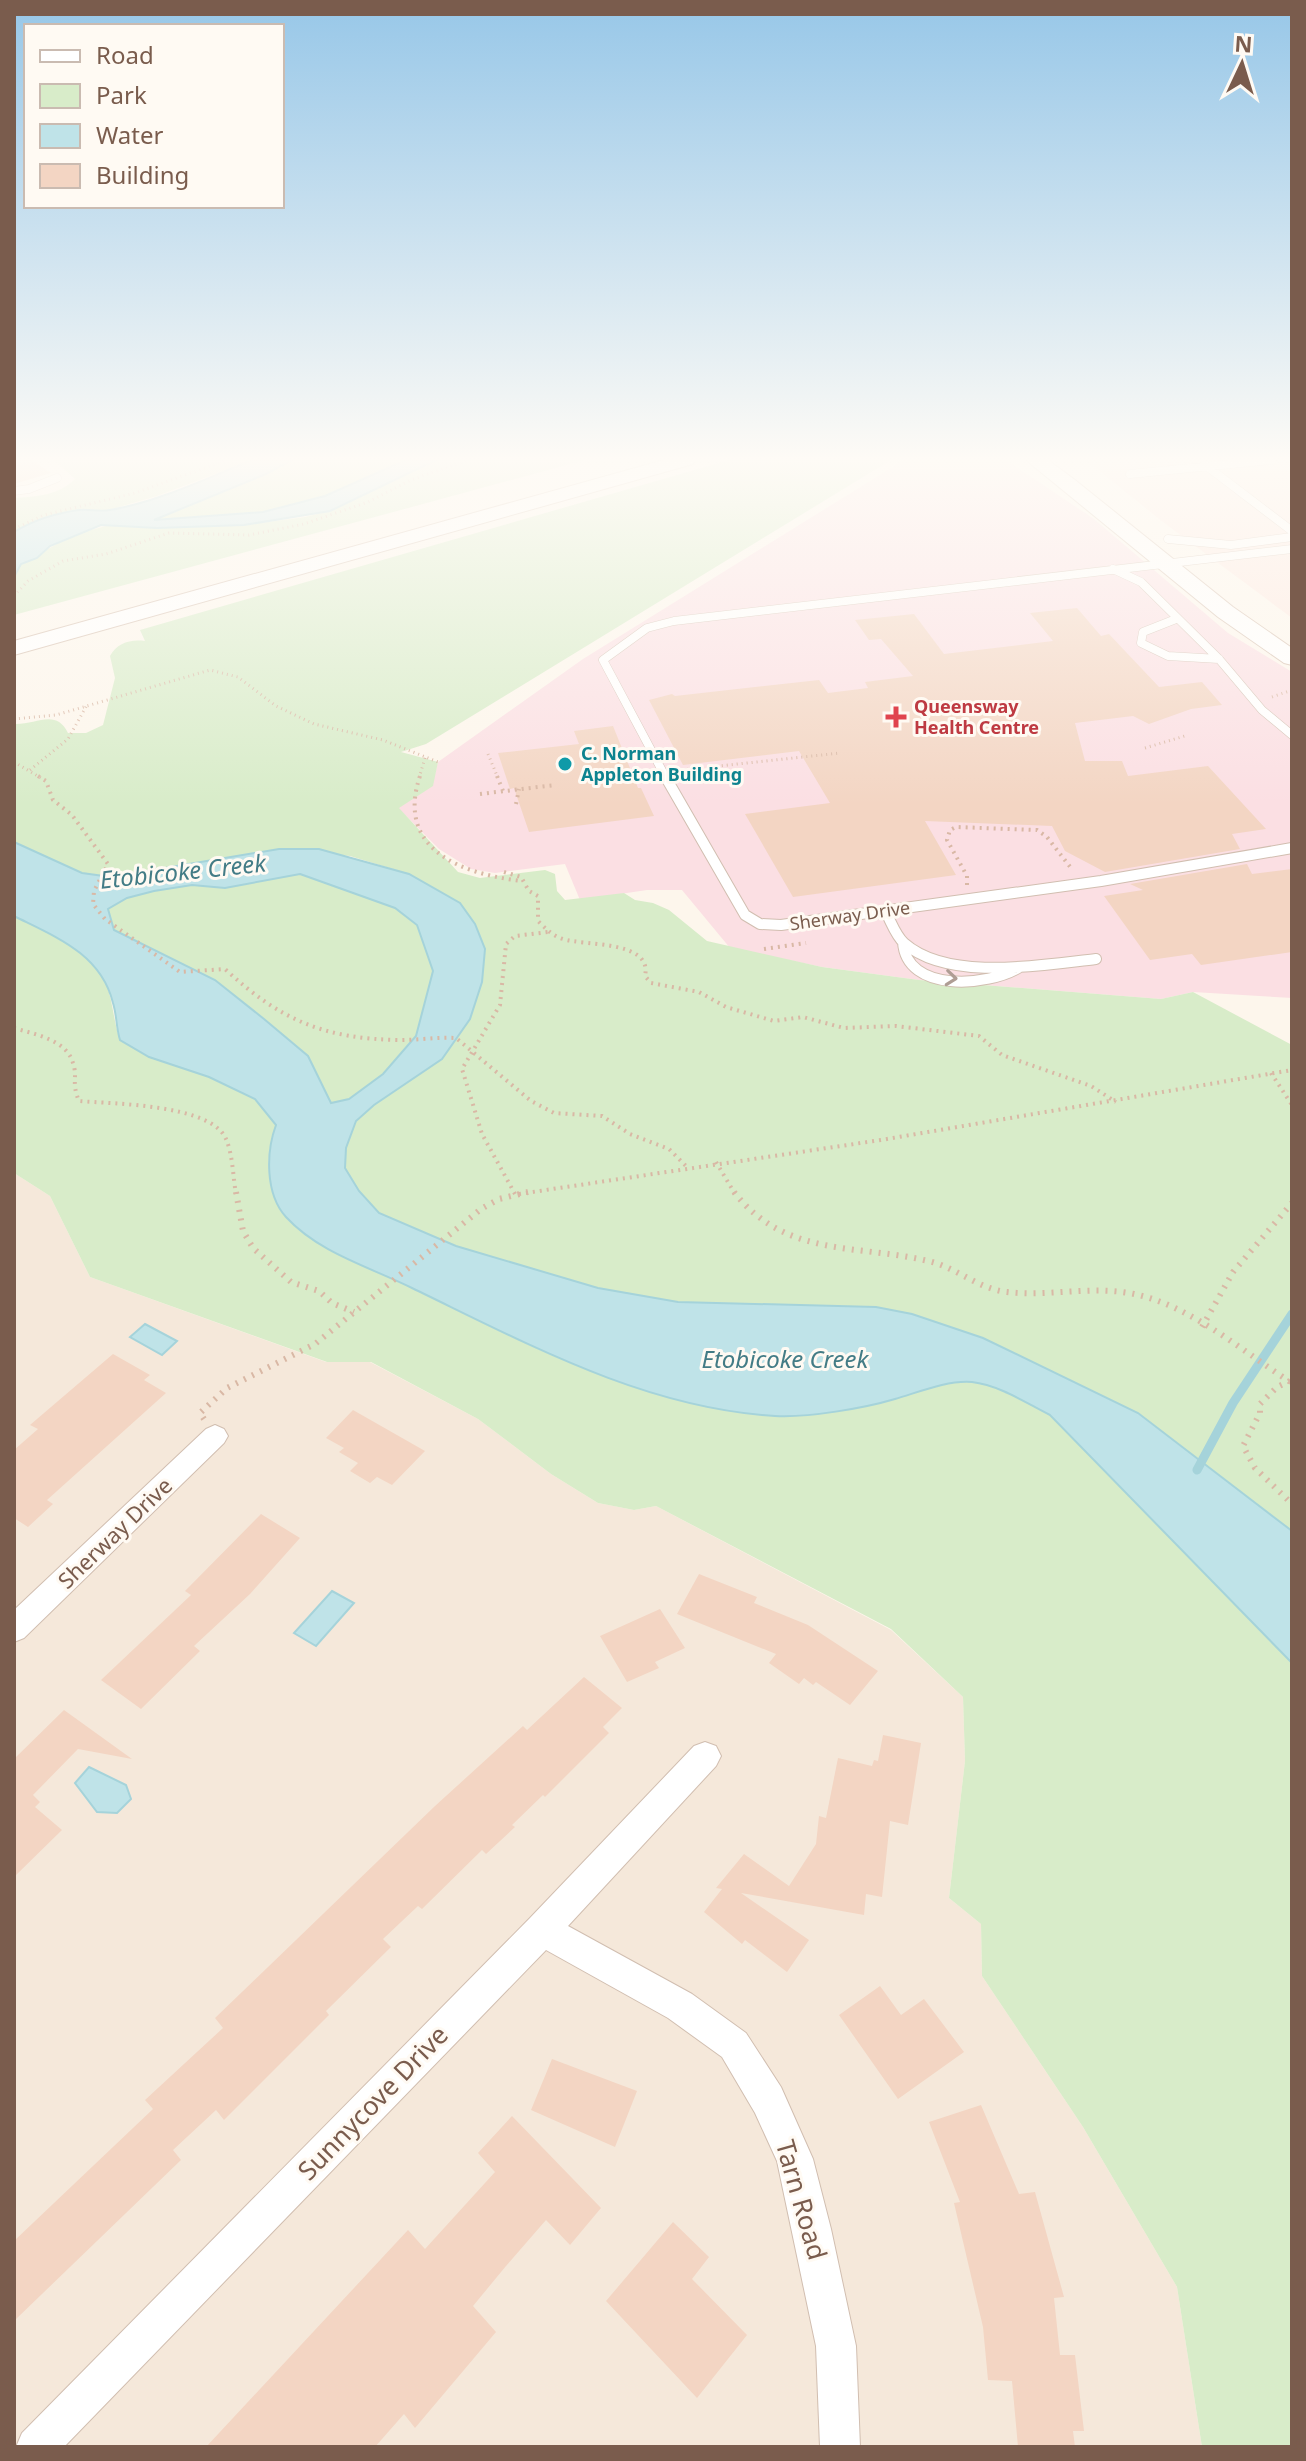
<svg xmlns="http://www.w3.org/2000/svg" width="1306" height="2461" font-family="'Noto Sans',sans-serif">
<style>
.residential{fill:#f5e8da}
.commercial{fill:#fde8e0}
.medical{fill:#fbdfe3}
.green{fill:#d8ecc9}
.water{fill:#bfe3e8;stroke:#a5d3da;stroke-width:2;fill-rule:evenodd}
.lines{fill:none;stroke-linecap:round;stroke-linejoin:round}
.stream{stroke:#a5d3da;stroke-width:9}
.building{fill:#f3d5c3}
.lane-far1-casing{stroke:#d1beb0;stroke-width:9}
.lane-casing{stroke:#d1beb0;stroke-width:12}
.street-casing{stroke:#d1beb0;stroke-width:2}
.secondary-casing{stroke:#d6c0b0;stroke-width:2}
.path-far2{stroke:#d9b8a5;stroke-width:3;stroke-dasharray:1 4;stroke-linecap:butt}
.path-far1{stroke:#d9b8a5;stroke-width:4;stroke-dasharray:2 5;stroke-linecap:butt}
.path{stroke:#d9b8a5;stroke-width:6;stroke-dasharray:2 7;stroke-linecap:butt}
.lane-far1{stroke:#fff;stroke-width:8}
.lane{stroke:#fff;stroke-width:10}
.street{fill:#fff;fill-rule:evenodd}
.secondary{fill:#fff;fill-rule:evenodd}
.oneway{stroke:#af9d94}
.health-dot{fill:#e0444e;stroke:#fffaf3;stroke-width:3}
.culture-dot{fill:#0f9aa8;stroke:#fffaf3;stroke-width:3}
.labels{text-anchor:middle;stroke-width:6;stroke-linejoin:round;paint-order:stroke}
.far-health-label{font-size:18px;font-weight:bold;fill:#be3a42;stroke:#fffaf3;text-anchor:start}
.far-culture-label{font-size:18px;font-weight:bold;fill:#0d838f;stroke:#fffaf3;text-anchor:start}
.far-street-label{font-size:18px;fill:#7a5c4d;stroke:#fffaf3}
.street-label{font-size:22px;fill:#7a5c4d;stroke:#fffaf3}
.water-label{font-size:24px;font-style:italic;fill:#437c86;stroke:#fffaf3}
.near-street-label{font-size:26px;fill:#7a5c4d;stroke:#fffaf3}
</style>
<rect width="100%" height="100%" fill="#fdf6ec"/>
<!-- residential -->
<path class="residential" d="M14,1173L50,1196L90,1277L326,1362H370L478,1419L551,1474L598,1503L634,1510L656,1506L891,1630L963,1697L965,1761L949,1898L981,1924L982,1976L1083,2127L1177,2287L1202,2447H14Z"/>
<!-- commercial -->
<path class="commercial" d="M1086,460H1292V618L1163,522Z"/>
<!-- medical -->
<path class="medical" d="M904,460H1006L1094,519L1228,633L1292,672V998L1193,992L1161,999L919,980L822,967L730,948L682,890H647L580,900L565,864L495,873L471,869L439,849L398,808L432,786L438,762L583,659Z"/>
<!-- green -->
<path class="green" d="M54,460H252L157,496L109,510H80L14,532V498C35,497 60,495 75,479Z
M292,460H406L325,496L263,512L154,520L266,474Z
M436,460H585L14,615V577L21,564L73,535L113,524L157,528L244,525L305,517L330,511Z
M729,460H891L426,744L401,752L438,762L433,786L399,808L458,872L480,878L545,870L555,874L557,891L565,900L624,893L635,900L653,903L669,910L707,941L822,967L919,980L1161,999L1193,992L1292,1045V1532L1138,1413L983,1338L912,1314L876,1307L678,1302L598,1288L456,1246L379,1213L359,1191L345,1168L346,1148L356,1121L374,1105L442,1059L475,924L460,903L409,874L350,856L279,849L111,877L82,873L14,842V724C36,725 56,708 68,733H86L103,725L115,678L110,656C117,643 130,639 145,641L140,630Z
M300,874L395,908L417,925L433,971L416,1036L383,1074L349,1099L331,1103L308,1056L264,1019L215,980L113,930L107,909L127,898L154,891L192,885L225,888Z
M14,916C42,931 92,949 105,980C113,1000 113,1020 120,1040C162,1064 211,1072 252,1097C261,1103 269,1117 276,1126C265,1152 265,1195 286,1217C319,1253 370,1267 412,1288C528,1345 644,1408 775,1416C807,1418 865,1408 895,1399C919,1392 947,1380 972,1382C999,1385 1026,1403 1050,1415L1292,1663V2447H1202L1177,2287L1083,2127L982,1976L981,1924L949,1898L965,1761L963,1697L891,1629L656,1506L634,1510L598,1503L551,1474L478,1419L371,1362H327L90,1277L50,1196L14,1173Z"/>
<!-- water -->
<path class="water" d="M252,460H292L266,474L154,520L263,512L325,496L406,460H436L330,511L244,525L157,528L101,525L50,546L37,558L21,564L14,577V532C34,520 56,513 79,510C89,509 100,512 110,510C158,502 207,478 252,460Z
M14,842L82,873L111,877L279,849H319L409,874L460,903L475,924L485,949L482,982L470,1019L442,1059L374,1105L356,1121L346,1148L345,1168L359,1191L379,1213L456,1246L598,1288L678,1302L876,1307L912,1314L983,1338L1138,1413L1292,1531V1663L1050,1415C1026,1403 999,1385 972,1382C947,1380 919,1392 895,1399C865,1408 807,1418 775,1416C644,1408 528,1344 412,1288C370,1267 319,1253 286,1217C265,1194 266,1152 276,1125L255,1099L209,1077L149,1057L120,1040C116,1027 117,1016 113,1003C101,954 56,937 14,916ZM300,874L395,908L417,925L433,971L416,1036L383,1074L349,1099L331,1103L308,1056L264,1019L215,980L114,930L108,909L127,898L154,891L192,885L225,888Z
M145,1324L177,1341L162,1355L130,1337Z
M332,1591L354,1603L316,1646L294,1633Z
M89,1767L126,1785L131,1799L117,1813L97,1812L75,1783Z"/>
<g class="lines">
<!-- stream -->
<path class="stream" d="M1197,1470L1233,1403L1292,1314"/>
</g>
<!-- building -->
<path class="building" d="M14,460H32L51,473L14,484Z
M1077,608L1101,636L1109,634L1159,687L1202,682L1222,705L1191,709L1149,724L1133,716L1075,723L1085,761H1122L1128,776L1208,766L1266,829L1232,834L1240,849L1105,872L1065,851L1052,826L925,821L956,875L793,897L745,814L830,803L799,751L683,765L649,700L672,694L675,696L819,680L828,693L868,688L865,682L913,676L881,639L869,640L855,620L914,614L944,654L1053,641L1030,613Z
M613,726L638,788H641L654,816L529,832L514,788L510,789L498,753L579,744L574,731Z
M1247,864L1252,874L1292,869V952L1201,965L1192,954L1150,960L1104,896L1143,890L1130,884Z
M113,1354L150,1375L144,1380L166,1393L47,1500L53,1504L28,1527L14,1518V1450L38,1429L30,1425Z
M353,1410L425,1451L392,1485L377,1477L370,1483L350,1471L358,1463L339,1452L344,1448L326,1438Z
M261,1514L300,1538L250,1594L194,1646L200,1651L141,1709L101,1680L191,1595L185,1591Z
M699,1574L757,1597L754,1603L808,1625L878,1671L850,1705L816,1682L813,1685L804,1678L799,1684L769,1663L776,1654L677,1614Z
M660,1609L685,1648L655,1662L659,1668L627,1682L600,1636Z
M584,1677L622,1708L603,1727L609,1733L545,1797L543,1795L512,1825L515,1827L486,1854L482,1850L422,1909L418,1906L383,1939L391,1947L326,2011L329,2015L224,2120L216,2110L173,2150L181,2160L14,2321V2241L153,2109L145,2100L223,2028L215,2018L435,1806L523,1726L527,1730Z
M64,1710L132,1759L78,1749L33,1795L40,1802L35,1807L62,1830L14,1877V1759Z
M883,1735L921,1743L908,1825L890,1821L882,1897L866,1894L864,1915L741,1893L809,1940L787,1972L745,1940L742,1944L704,1912L722,1889L716,1888L744,1854L789,1886L816,1844L819,1816L826,1818L838,1758L872,1766L874,1760L878,1761Z
M880,1986L901,2015L924,1999L964,2052L898,2099L839,2015Z
M552,2059L637,2091L615,2147L531,2110Z
M981,2105L1019,2194L1035,2192L1064,2297L1054,2298L1060,2355H1075L1084,2431H1073L1075,2447H1018L1012,2381L988,2380L983,2327L954,2203L960,2202L929,2122Z
M512,2116L601,2208L570,2245L546,2220L506,2266L473,2306L496,2332L415,2428L404,2414L375,2447H206L408,2230L425,2249L495,2172L478,2153Z
M673,2222L709,2257L692,2279L747,2335L697,2398L606,2301Z"/>
<g class="lines">
<!-- lane-far1 casing -->
<g class="lane-far1-casing">
<path id="lane-far1" d="M1204,464L1292,531
M1130,474L1272,460
M14,491L29,489L57,478
M1168,539L1231,545L1292,537
M1113,569L1141,582L1219,659L1262,710L1292,735
M1176,619L1143,632L1141,643L1168,656L1219,659
M666,778L603,660L647,628L674,621L1292,549"/>
</g>
<!-- lane casing -->
<g class="lane-casing">
<path id="lane" d="M665,776L745,915L760,924L781,925L1101,881L1292,848
M885,911C891,921 895,935 904,943C948,982 1042,965 1096,959
M903,942C906,993 988,987 1020,967"/>
</g>
<!-- street casing -->
<g class="street-casing">
<path id="street" d="M215,1425L224,1429L228,1436L224,1443L24,1638L14,1642V1610L206,1429Z
M705,1742L716,1746L721,1756L716,1766L568,1926L692,1994L746,2033L781,2087L813,2159L831,2229L856,2346L860,2447H820L816,2346L777,2161L755,2113L722,2057L668,2018L546,1950L64,2447H16L22,2433L530,1918L694,1746Z"/>
</g>
<!-- secondary casing -->
<g class="secondary-casing">
<path id="secondary" d="M664,460H695L693,464L14,655V641Z
M1026,460H1048L1075,480L1233,607L1292,648V665L1284,663L1218,617Z"/>
</g>
<!-- path-far2 -->
<path class="path-far2" d="M14,529L44,515L135,493L227,460
M14,596L28,581L63,561L106,554L169,533L249,535L304,524L368,502L411,480L468,460
M1272,697L1292,690
M14,719L56,715L210,670L238,677L276,706L314,724L383,740L438,762
M1145,748L1188,735
M488,754L498,778
M14,762L41,778
M30,770L68,739L87,705
M682,770L840,753
M419,778L426,755"/>
<!-- path-far1 -->
<path class="path-far1" d="M38,776L46,781L53,800L72,815L108,864L94,891L93,904L105,919L180,972L225,969C280,1020 324,1039 400,1040C418,1040 437,1037 456,1038L531,1101L554,1113L602,1116L630,1134L669,1149L686,1166
M420,776C395,850 462,874 522,881
M497,776L503,791
M480,794L555,785
M516,804L519,789
M504,872L521,877L529,891L538,896V921C546,929 553,936 563,939C584,946 653,940 645,976L651,983L699,992L726,1007L774,1021L803,1017L844,1028L896,1026L979,1036L1002,1055L1091,1086L1116,1102
M967,885V876L947,840L950,830L956,827L1037,830L1047,837L1071,868
M764,949L806,943
M14,1028C34,1034 67,1040 73,1063C78,1078 71,1082 79,1101C113,1104 211,1104 226,1139C233,1155 233,1178 236,1194
M1271,1073L1292,1105
M716,1162L735,1194
M515,1194L482,1134L462,1069L500,1005L506,944L515,936L548,932
M519,1194L881,1140L1292,1070"/>
<!-- path -->
<path class="path" d="M236,1192L243,1231L253,1248L291,1282L319,1291L332,1303L354,1312
M734,1192C785,1258 858,1244 928,1261C956,1267 978,1289 1007,1292C1049,1297 1092,1285 1134,1294C1192,1306 1243,1352 1292,1383
M1202,1327L1233,1272L1292,1203
M1290,1381L1277,1387L1260,1404V1413L1243,1446L1255,1468L1292,1504
M204,1419L200,1413L227,1388L315,1344L481,1209L499,1199L528,1192"/>
<!-- lane-far1 -->
<use href="#lane-far1" class="lane-far1"/>
<!-- lane -->
<use href="#lane" class="lane"/>
<!-- street -->
<use href="#street" class="street"/>
<!-- secondary -->
<use href="#secondary" class="secondary"/>
</g>
<!-- one-way arrows -->
<defs><path id="oneway-chevron" d="M-2-3.5L2.5 0L-2 3.5" fill="none" stroke-width="1.6" stroke-linecap="round" stroke-linejoin="round" transform="scale(2)"/></defs>
<use class="oneway" href="#oneway-chevron" transform="translate(951 978) rotate(6)"/>
<!-- sky -->
<linearGradient id="sky" x2="0" y2="1"><stop stop-color="#97c7e8"/><stop offset="0.57" stop-color="#fefbf6"/><stop offset="1" stop-color="#fefbf6" stop-opacity="0"/></linearGradient>
<rect width="1306" height="805" fill="url(#sky)"/>
<!-- markers -->
<path class="health-dot" d="M892 705h8v8h8v8h-8v8h-8v-8h-8v-8h8z"/>
<circle class="culture-dot" cx="565" cy="764" r="8"/>
<g class="labels">
<!-- far-health labels -->
<g class="far-health-label">
<text x="914" y="713">Queensway<tspan x="914" dy="21">Health Centre</tspan></text>
</g>
<!-- far-culture labels -->
<g class="far-culture-label">
<text x="581" y="760">C. Norman<tspan x="581" dy="21">Appleton Building</tspan></text>
</g>
<!-- far-street labels -->
<g class="far-street-label">
<text transform="translate(850 916) rotate(-8)" y="6">Sherway Drive</text>
</g>
<!-- street labels -->
<g class="street-label">
<text transform="translate(115 1533) rotate(-44)" y="8">Sherway Drive</text>
</g>
<!-- water labels -->
<g class="water-label">
<text transform="translate(183 872) rotate(-6)" y="8">Etobicoke Creek</text>
<text x="785" y="1368">Etobicoke Creek</text>
</g>
<!-- near-street labels -->
<g class="near-street-label">
<text transform="translate(373 2103) rotate(-46)" y="9">Sunnycove Drive</text>
<text transform="translate(801 2200) rotate(74)" y="9">Tarn Road</text>
</g>
</g>
<!-- border -->
<rect width="1306" height="2461" fill="none" stroke="#7a5c4d" stroke-width="32"/>
<!-- legend -->
<rect x="24" y="24" width="260" height="184" fill="#fffaf3" stroke="#cabbb1" stroke-width="2"/>
<rect x="40" y="50" width="40" height="12" fill="#ffffff" stroke="#cabbb1" stroke-width="2"/>
<text x="96" y="64" font-size="24" fill="#7a5c4d">Road</text>
<rect x="40" y="84" width="40" height="24" fill="#d8ecc9" stroke="#cabbb1" stroke-width="2"/>
<text x="96" y="104" font-size="24" fill="#7a5c4d">Park</text>
<rect x="40" y="124" width="40" height="24" fill="#bfe3e8" stroke="#cabbb1" stroke-width="2"/>
<text x="96" y="144" font-size="24" fill="#7a5c4d">Water</text>
<rect x="40" y="164" width="40" height="24" fill="#f3d5c3" stroke="#cabbb1" stroke-width="2"/>
<text x="96" y="184" font-size="24" fill="#7a5c4d">Building</text>
<!-- north arrow -->
<g transform="translate(1242 64) rotate(4)" stroke="#fffaf3" stroke-width="6" paint-order="stroke">
<path d="M0-6L14 30L0 20L-14 30Z" fill="#7a5c4d"/>
<text y="-12" font-size="22" font-weight="bold" text-anchor="middle" fill="#7a5c4d">N</text>
</g>
</svg>
